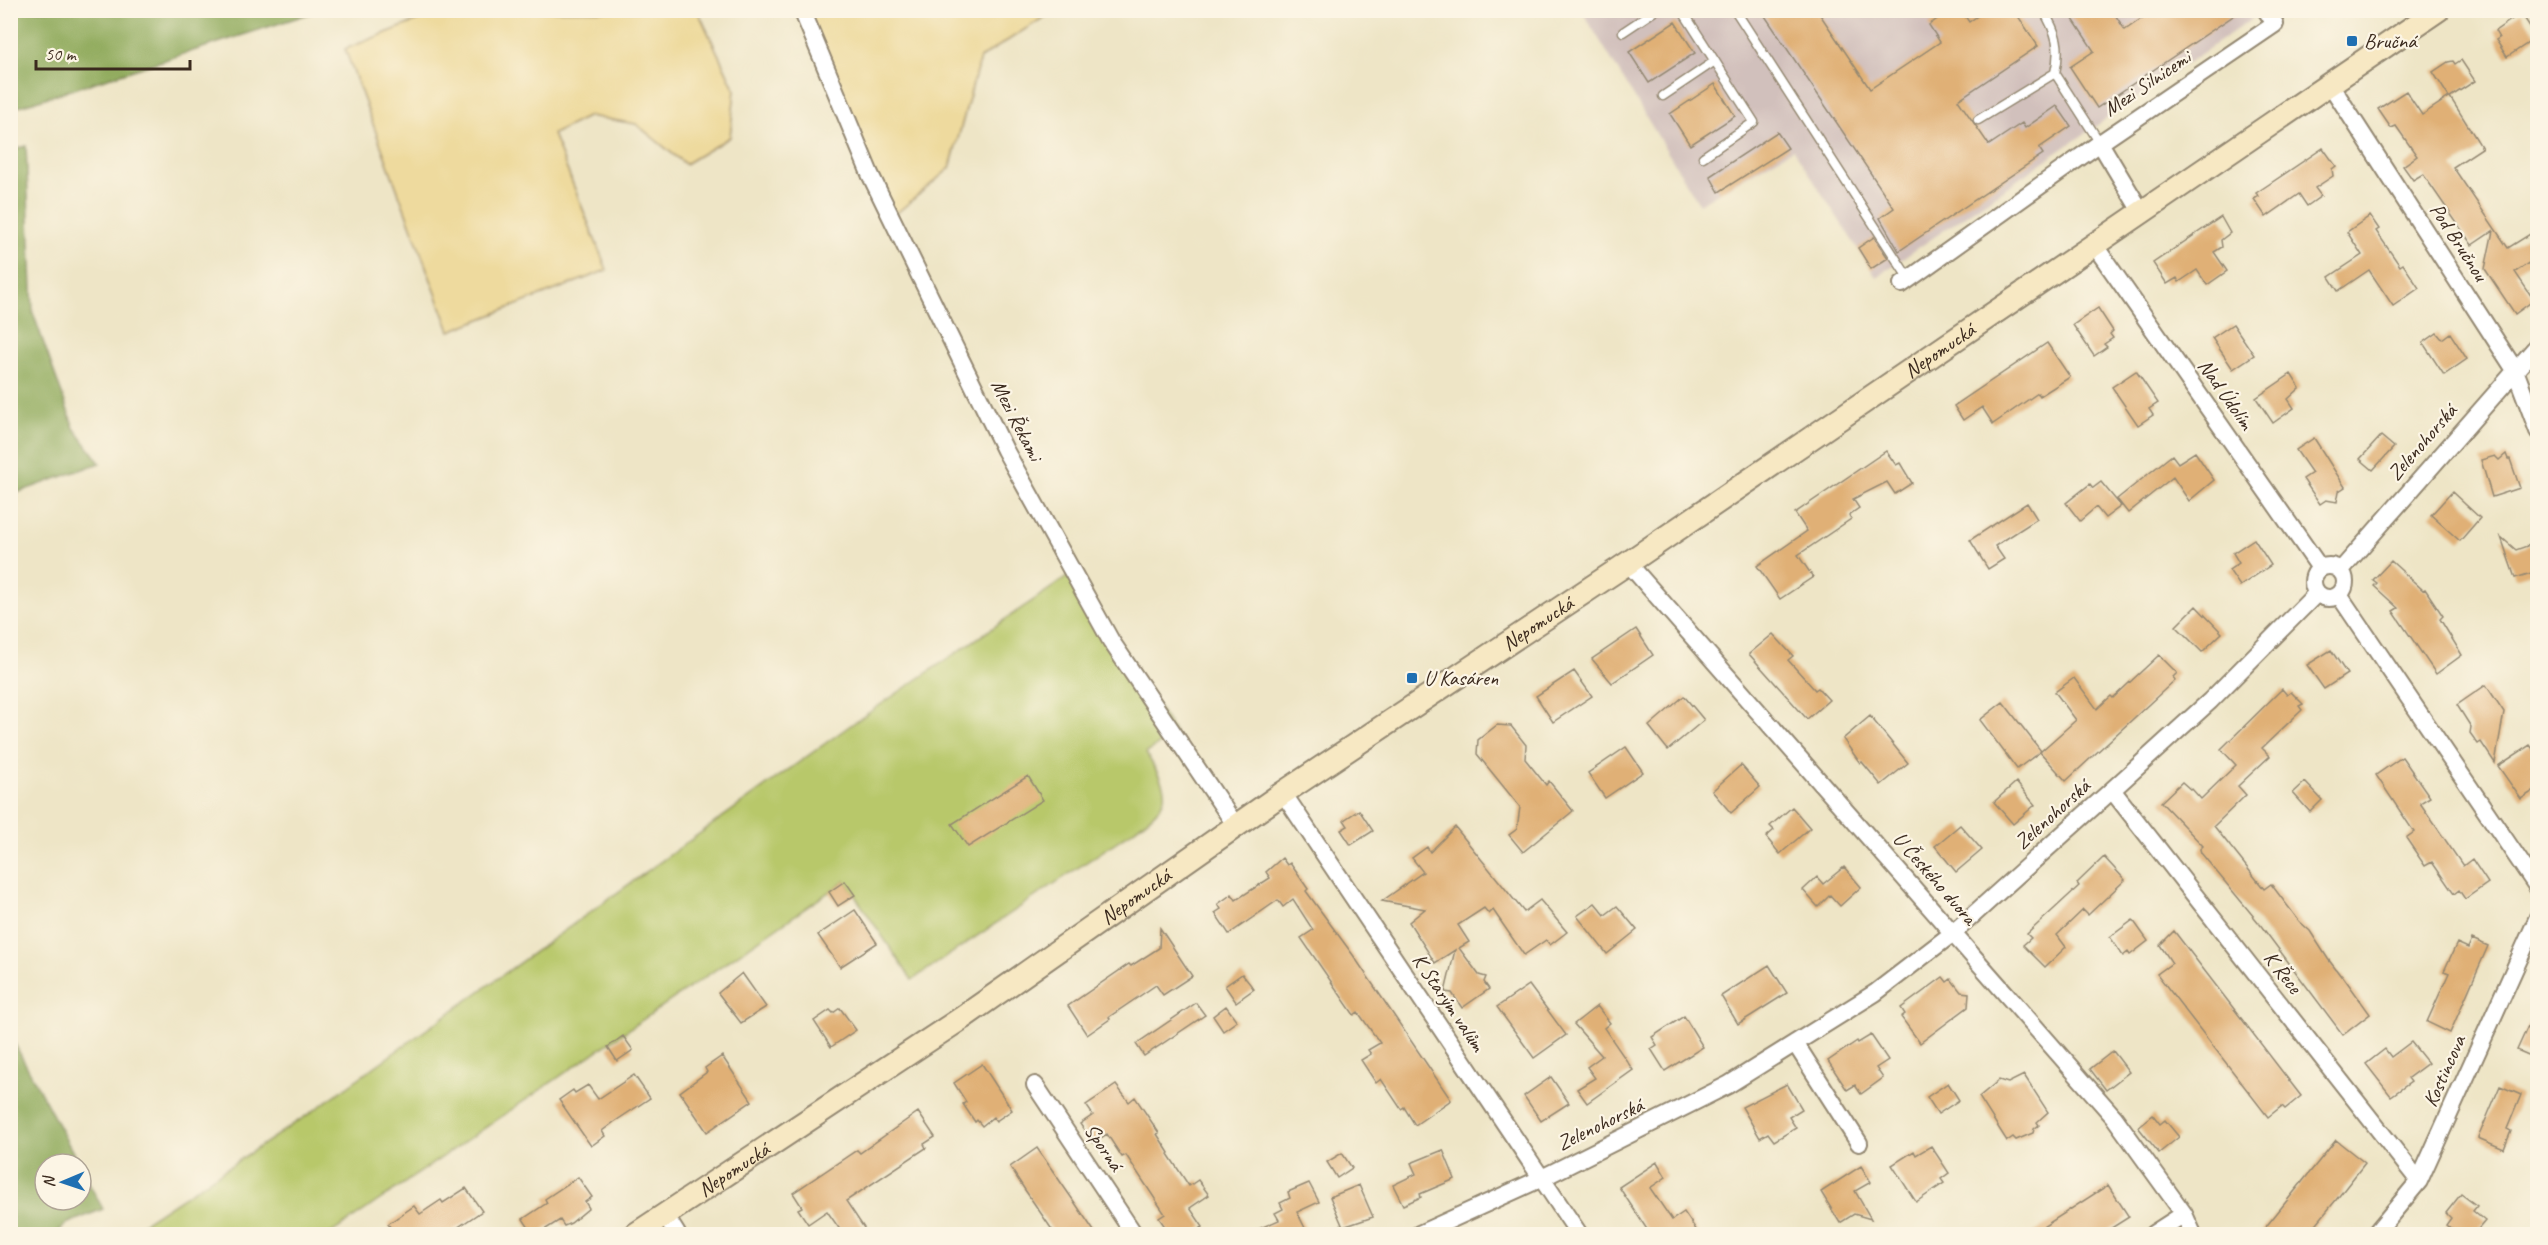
<svg xmlns="http://www.w3.org/2000/svg" width="2548" height="1245" font-family="Caveat,sans-serif">
<style>
.industrial{fill:#d1c0bc}
.green{fill:#b8c86b;stroke:#7a7944;stroke-width:1.5}
.forest{fill:#92ac5f;stroke:#666b3e;stroke-width:1.5}
.sand{fill:#eeda9e;stroke:#94825e;stroke-width:1.5}
.building{fill:#e0b076}
.lines{fill:none;stroke-linecap:round;stroke-linejoin:round}
.lane-casing{stroke:#948872;stroke-width:11}
.street-casing{stroke:#948872;stroke-width:20}
.secondary-casing{stroke:#948872;stroke-width:26}
.lane{stroke:#fff;stroke-width:8}
.street{stroke:#fff;stroke-width:16}
.secondary{stroke:#f7e8c3;stroke-width:22}
.poi-dot{fill:#1f6fb2;stroke:#fcf5e5;stroke-width:2}
.labels{text-anchor:middle;stroke-width:4.5;stroke-linejoin:round;paint-order:stroke}
.poi-label{font-size:21px;fill:#3b2a1e;stroke:#fcf5e5;text-anchor:start}
.street-label{font-size:21px;fill:#3b2a1e;stroke:#fcf5e5}
</style>
<rect width="100%" height="100%" fill="#fcf5e5"/>
<filter id="ink" filterUnits="userSpaceOnUse"><feTurbulence type="fractalNoise" baseFrequency=".0167" numOctaves="2"/><feDisplacementMap in="SourceGraphic" scale="12" xChannelSelector="R" yChannelSelector="G"/><feConvolveMatrix kernelMatrix="1 2 1 2 8 2 1 2 1" color-interpolation-filters="sRGB"/></filter>
<filter id="wash" filterUnits="userSpaceOnUse"><feTurbulence type="fractalNoise" baseFrequency=".008" numOctaves="4" result="noise"/><feDisplacementMap in="SourceGraphic" scale="24" xChannelSelector="R" yChannelSelector="G"/><feGaussianBlur stdDeviation="1.35" result="paint"/><feColorMatrix in="noise" values="0 0 0 0 0 0 0 0 0 0 0 0 0 0 0 0 0 1.4 0 .05"/><feComposite in="paint" operator="in"/></filter>
<g filter="url(#wash)">
<rect width="100%" height="100%" fill="#eee5c6"/>
<!-- industrial -->
<path class="industrial" d="M2253,10L2256,16L1876,277L1793,149L1699,204L1582,11Z"/>
<!-- green -->
<path class="green" d="M1073,573L1175,733L1146,753C1173,798 1172,801 1131,832L912,980L845,881L330,1234H127L306,1116L855,722Z"/>
<!-- forest -->
<path class="forest" d="M11,10H318V11L11,109Z
M26,146L33,313L74,428L100,463L11,495L10,150Z
M11,1037L79,1164H45V1200H81V1169L103,1209L66,1224L56,1234H11Z"/>
<!-- sand -->
<path class="sand" d="M482,11H698L735,90L730,137L685,164L636,124L589,116L553,134L607,270L450,331L345,49L427,17L477,13Z
M802,11H1054L980,58L950,168L891,218Z"/>
<g id="blocks">
<!-- building -->
<path class="building" d="M1761,10H1817L1870,89L1940,42L1929,25L1950,10H1961L1969,22L1986,10H2014L2038,46L1958,100L1989,145L2022,123L2025,128L2057,106L2071,126L2039,148L2043,154L1899,251L1880,218L1894,208Z
M2067,10H2112L2125,30L2154,10H2242L2097,108L2070,67L2094,51Z
M2521,13L2537,37L2507,57L2496,40L2499,38L2495,31Z
M1675,22L1695,53L1649,83L1629,52Z
M2461,60L2475,81L2450,97L2482,148L2453,167L2508,248L2538,229V257L2515,272L2534,300L2515,314L2485,269L2493,231L2472,245L2423,174L2413,180L2403,166L2417,156L2396,126L2391,128L2378,109L2406,91L2422,115L2449,97L2433,72L2448,62L2453,61L2455,64Z
M1715,84L1735,116L1690,145L1670,114Z
M1777,132L1788,148L1719,192L1710,176Z
M2323,148L2336,166L2332,169L2333,176L2315,188L2321,196L2307,206L2299,194L2266,217L2254,199L2259,196L2256,193Z
M2370,216L2379,229L2376,231L2400,266L2403,264L2419,288L2393,306L2369,270L2338,291L2329,277L2362,255L2347,232Z
M2221,217L2230,233L2221,240L2222,247L2214,252L2227,271L2207,285L2197,270L2179,282L2177,278L2167,284L2153,263Z
M1874,237L1888,258L1871,269L1858,248Z
M2098,308L2113,331L2110,334L2113,338L2104,344L2107,347L2094,356L2073,325Z
M2233,324L2254,355L2233,369L2212,338Z
M2437,333L2442,339L2450,333L2467,359L2444,375L2423,343Z
M2047,343L2070,377L2040,396L2038,393L1993,424L1982,407L1963,420L1954,406Z
M2136,371L2158,403L2149,409L2153,415L2138,425L2112,387Z
M2291,374L2300,388L2288,399L2294,408L2273,423L2256,398Z
M2381,436L2394,447L2373,470L2360,459Z
M2314,438L2345,487L2339,491L2337,502L2326,500L2320,504L2303,479L2312,473L2296,450Z
M1886,451L1896,465L1900,463L1912,483L1895,494L1887,482L1853,499L1859,508L1849,515L1851,519L1798,555L1813,577L1780,599L1757,566L1807,531L1795,513Z
M2195,452L2214,480L2189,501L2173,477L2128,513L2117,499L2172,455L2178,463Z
M2506,454L2508,459H2510L2520,488L2492,497L2481,460L2495,456L2499,460Z
M2101,482L2121,506L2105,518L2096,507L2080,521L2066,503L2090,484L2093,488Z
M2452,492L2480,518L2460,541L2431,515Z
M2027,503L2037,519L1995,546L2004,559L1988,569L1970,540Z
M2501,537L2516,550L2538,542V571L2515,578Z
M2254,539L2271,565L2240,586L2229,570L2239,563L2233,553Z
M2391,561L2423,590L2425,589L2443,616L2440,619L2462,655L2436,674L2393,611L2398,608L2374,586L2377,583L2373,580Z
M2196,606L2222,633L2202,652L2176,626Z
M1636,629L1653,655L1612,683L1592,659Z
M1773,634L1793,656L1788,660L1815,690L1818,688L1829,700L1807,719L1749,654Z
M2331,650L2347,674L2324,689L2307,665Z
M2159,655L2177,673L2173,677L2175,680L2066,781L2040,752L2076,720L2055,692L2074,678L2097,709L2111,696L2113,698Z
M1574,671L1592,696L1553,722L1536,696Z
M2486,685L2504,712L2495,763L2481,742L2478,744L2470,733L2471,727L2457,705Z
M2282,689L2287,695L2291,692L2303,704L2299,706L2302,710L2262,748L2270,756L2238,786L2246,795L2214,826L2264,889L2271,884L2299,921L2310,931L2328,959L2341,976L2342,975L2370,1014L2343,1035L2259,923L2201,853L2200,849L2203,846L2161,802L2182,782L2191,790L2192,789L2201,799L2236,765L2221,749Z
M1684,696L1704,720L1668,750L1649,726Z
M2003,702L2041,751L2017,769L1980,720Z
M1870,716L1908,763L1881,785L1862,762L1860,763L1843,739Z
M1497,725L1511,726L1526,745L1525,759L1546,785L1549,781L1573,811L1523,852L1509,835L1517,829L1520,807L1477,754L1478,740Z
M2530,745L2538,756V788L2521,799L2498,766Z
M1626,747L1643,772L1605,798L1588,773Z
M2402,757L2430,797L2420,803L2463,866L2472,859L2488,883L2465,899L2459,890L2454,894L2432,862L2425,866L2406,838L2414,832L2376,775Z
M1741,765L1760,787L1731,813L1712,791Z
M1028,776L1043,800L968,847L952,824Z
M2016,782L2035,805L2013,824L1994,802Z
M2305,782L2322,800L2310,812L2293,793Z
M1792,807L1810,828L1780,854L1766,837L1774,830L1770,826Z
M1359,810L1373,831L1351,845L1341,830L1348,826L1344,820Z
M1960,825L1982,850L1956,872L1935,846Z
M1455,827L1524,912L1540,900L1567,932L1550,945L1546,940L1524,955L1493,910L1489,914L1484,908L1458,925L1469,942L1459,948L1479,975L1486,977L1484,982L1489,989L1462,1008L1452,993L1445,992L1455,950L1435,963L1409,922L1425,909L1382,901L1423,872L1412,858L1427,847L1430,852Z
M2104,857L2125,880L2088,915L2083,910L2057,935L2066,947L2045,967L2023,945L2031,938L2027,934L2079,886L2077,883Z
M1282,858L1287,865L1290,863L1308,889L1306,891L1353,955L1451,1100L1415,1125L1404,1107L1401,1109L1381,1079L1376,1083L1361,1060L1371,1054L1368,1050L1380,1043L1358,1012L1354,1015L1301,938L1313,930L1293,899L1283,907L1278,900L1229,934L1215,913L1221,909L1218,904L1232,894L1236,900L1270,878L1266,872Z
M1844,867L1861,887L1840,906L1830,895L1818,907L1803,890L1817,877L1823,884Z
M845,881L855,895L838,906L829,892Z
M1595,903L1605,915L1617,906L1637,930L1607,954L1577,916Z
M855,910L877,943L840,967L818,935Z
M2133,920L2148,941L2130,955L2128,952L2123,956L2110,937Z
M1160,928L1192,976L1163,995L1156,985L1109,1017L1110,1019L1087,1035L1068,1006L1129,964L1131,966L1159,948Z
M2174,931L2301,1096L2285,1109L2282,1106L2268,1117L2157,974L2172,963L2160,945Z
M2472,939L2488,946L2450,1033L2427,1022L2449,973L2444,971L2457,943L2468,948Z
M1769,965L1787,993L1738,1024L1721,996Z
M742,973L766,1007L741,1023L718,993Z
M1242,974L1254,989L1236,1002L1225,986Z
M1943,977L1947,982L1951,979L1961,992L1969,993L1968,1007L1920,1043L1901,1017L1905,1014L1901,1008Z
M1529,985L1566,1035L1534,1058L1497,1007Z
M1196,1003L1205,1015L1144,1056L1136,1044Z
M2538,1004V1045L2533,1057L2517,1050Z
M1226,1006L1237,1021L1223,1031L1213,1016Z
M1597,1006L1610,1023L1604,1028L1633,1070L1587,1103L1577,1089L1595,1078L1587,1067L1602,1056L1574,1024Z
M840,1008L856,1030L831,1047L814,1021L830,1010L833,1013Z
M1684,1016L1703,1047L1665,1071L1651,1049L1657,1045L1652,1037Z
M1871,1035L1888,1060L1876,1068L1883,1078L1861,1094L1855,1085L1847,1090L1828,1061L1857,1041L1858,1043Z
M623,1036L633,1050L617,1061L608,1047Z
M2411,1042L2428,1063L2408,1078L2411,1082L2391,1096L2366,1064L2385,1049L2391,1057Z
M2113,1051L2129,1072L2106,1090L2090,1069Z
M722,1056L752,1101L707,1132L680,1092L707,1072L705,1068Z
M982,1064L1012,1110L996,1121L993,1117L982,1126L977,1120L975,1122L963,1104L966,1102L954,1083Z
M634,1075L650,1098L614,1122L602,1131L605,1136L591,1146L559,1100L573,1090L575,1093L588,1085L598,1099Z
M2024,1075L2048,1112L2037,1122L2039,1125L2034,1129L2033,1133L2016,1140L2013,1137L2007,1141L1979,1097L1999,1080L2008,1083Z
M1551,1077L1569,1103L1541,1121L1524,1096Z
M1948,1083L1959,1100L1938,1114L1927,1097Z
M1787,1084L1802,1109L1789,1117L1796,1128L1774,1141L1768,1133L1760,1138L1742,1107Z
M1116,1085L1129,1102L1135,1097L1159,1133L1157,1134L1169,1153L1168,1154L1189,1186L1198,1180L1209,1195L1190,1208L1203,1227L1191,1234H1170L1159,1218L1165,1214L1126,1155L1122,1157L1107,1134L1093,1143L1080,1124L1093,1115L1086,1105Z
M2500,1086L2521,1095L2507,1129L2511,1131L2504,1149L2478,1138Z
M918,1112L935,1137L924,1144L926,1148L846,1201L868,1234H843L827,1211L808,1224L798,1209L802,1207L793,1193L857,1150L860,1153Z
M2153,1115L2160,1124L2165,1120L2179,1137L2159,1153L2138,1127Z
M2336,1140L2365,1163L2336,1200L2308,1234H2260Z
M1931,1146L1949,1173L1941,1179L1944,1183L1916,1202L1892,1165L1914,1151L1916,1155Z
M1037,1148L1073,1200L1096,1234H1055L1025,1190L1010,1167Z
M1443,1150L1455,1179L1420,1194L1421,1197L1403,1205L1393,1185L1416,1174L1411,1163Z
M1342,1153L1352,1168L1337,1178L1327,1162Z
M1657,1162L1666,1177L1650,1188L1672,1220L1684,1212L1699,1234H1650L1619,1187Z
M1861,1166L1871,1182L1855,1191L1871,1219L1854,1214L1840,1223L1821,1192Z
M578,1177L592,1197L585,1202L589,1208L571,1223L564,1226L560,1220L538,1234H533L523,1219L547,1203L545,1199Z
M1309,1183L1319,1202L1297,1212L1308,1234H1247L1279,1220L1275,1213L1283,1209L1280,1203L1290,1198L1288,1192Z
M1359,1185L1373,1217L1343,1227L1330,1197Z
M2108,1185L2129,1217L2102,1234H2032Z
M466,1188L482,1211L448,1234H395L388,1224L414,1206L420,1214L441,1200L443,1203Z
M2461,1194L2477,1206L2473,1211L2485,1221L2474,1234H2458L2446,1225L2451,1218L2446,1213Z"/>
</g>
</g>
<g filter="url(#ink)">
<use href="#blocks" fill-opacity="0" stroke="#948872" stroke-width="1.5"/>
<g class="lines">
<!-- lane casing -->
<g class="lane-casing">
<path id="lane" d="M1682,10L1754,122L1703,157
M1735,10L1909,279
M1856,10L1860,13L1870,10
M2043,10C2057,33 2061,47 2055,73
M1623,32L1656,10
M1663,96L1715,61
M1978,120L2055,73L2100,143"/>
</g>
<!-- street casing -->
<g class="street-casing">
<path id="street" d="M802,10L870,174L1005,450L1111,641L1236,826
M2330,84L2515,370L2538,431
M2142,213L2100,143L2275,24L2266,10
M2095,246L2320,568
M1902,284L2100,143
M1628,563L2114,1117L2184,1214L2193,1234
M2313 582a16 16 0 1 1 32 0a16 16 0 1 1-32 0Z
M2341,570L2538,345
M2339,595L2538,888
M2112,790L2419,1181
M1283,793L1579,1234
M1795,1043L1859,1143
M1035,1085L1134,1234
M665,1215L677,1234
M1419,1234L1540,1179L1728,1085L1875,993L1953,933L2112,790L2210,701L2317,593
M2153,1234L2184,1214
M2375,1234L2419,1181L2538,917"/>
</g>
<!-- secondary casing -->
<g class="secondary-casing">
<g id="secondary">
<path id="s1" d="M636,1234L962,1018L1283,793L1628,563L2438,10"/>
</g>
</g>
<!-- lane -->
<use href="#lane" class="lane"/>
<!-- street -->
<use href="#street" class="street"/>
<!-- secondary -->
<use href="#secondary" class="secondary"/>
</g>
</g>
<!-- markers -->
<g class="poi-dot">
<rect x="2346" y="35" width="12" height="12" rx="3"/>
<rect x="1406" y="672" width="12" height="12" rx="3"/>
</g>
<g class="labels">
<!-- poi labels -->
<g class="poi-label">
<text x="2364" y="48">Bručná</text>
<text x="1424" y="685">U Kasáren</text>
</g>
<!-- street labels -->
<g class="street-label">
<text transform="translate(2147 83) rotate(-34)" y="7">Mezi Silnicemi</text>
<text transform="translate(2459 242) rotate(57)" y="7">Pod Bručnou</text>
<text dy="7" stroke="none"><textPath href="#s1" startOffset="1575">Nepomucká</textPath></text>
<text transform="translate(2226 394) rotate(55)" y="7">Nad Údolím</text>
<text transform="translate(1017 420) rotate(63)" y="7">Mezi Řekami</text>
<text transform="translate(2422 442) rotate(-49)" y="7">Zelenohorská</text>
<text dy="7" stroke="none"><textPath href="#s1" startOffset="1089">Nepomucká</textPath></text>
<text transform="translate(2052 814) rotate(-42)" y="7">Zelenohorská</text>
<text transform="translate(1935 878) rotate(49)" y="7">U Českého dvora</text>
<text dy="7" stroke="none"><textPath href="#s1" startOffset="603">Nepomucká</textPath></text>
<text transform="translate(2283 972) rotate(52)" y="7">K Řece</text>
<text transform="translate(1449 1002) rotate(56)" y="7">K Starým valům</text>
<text transform="translate(2444 1071) rotate(-66)" y="7">Kostincova</text>
<text transform="translate(1600 1124) rotate(-26)" y="7">Zelenohorská</text>
<text transform="translate(1104 1147) rotate(56)" y="7">Sporná</text>
<text dy="7" stroke="none"><textPath href="#s1" startOffset="117">Nepomucká</textPath></text>
</g>
</g>
<!-- margin -->
<rect width="2548" height="1245" fill="none" stroke="#fcf5e5" stroke-width="36"/>
<!-- north arrow -->
<g transform="translate(63 1182) rotate(268)"><circle r="28" fill="#fcf5e5" stroke="#afa495" stroke-width="1.5"/>
<path d="M0-4.5L10 22L0 15L-10 22Z" fill="#1f6fb2"/>
<text y="-9" font-size="16" font-weight="bold" text-anchor="middle" fill="#3b2a1e">N</text>
</g>
<!-- scale -->
<path d="M36 60v9h154v-9" fill="none" stroke="#3b2a1e" stroke-width="3"/>
<text x="45" y="60" font-size="18" fill="#3b2a1e" stroke="#fcf5e5" stroke-width="4.5" paint-order="stroke">50 m</text>
</svg>
